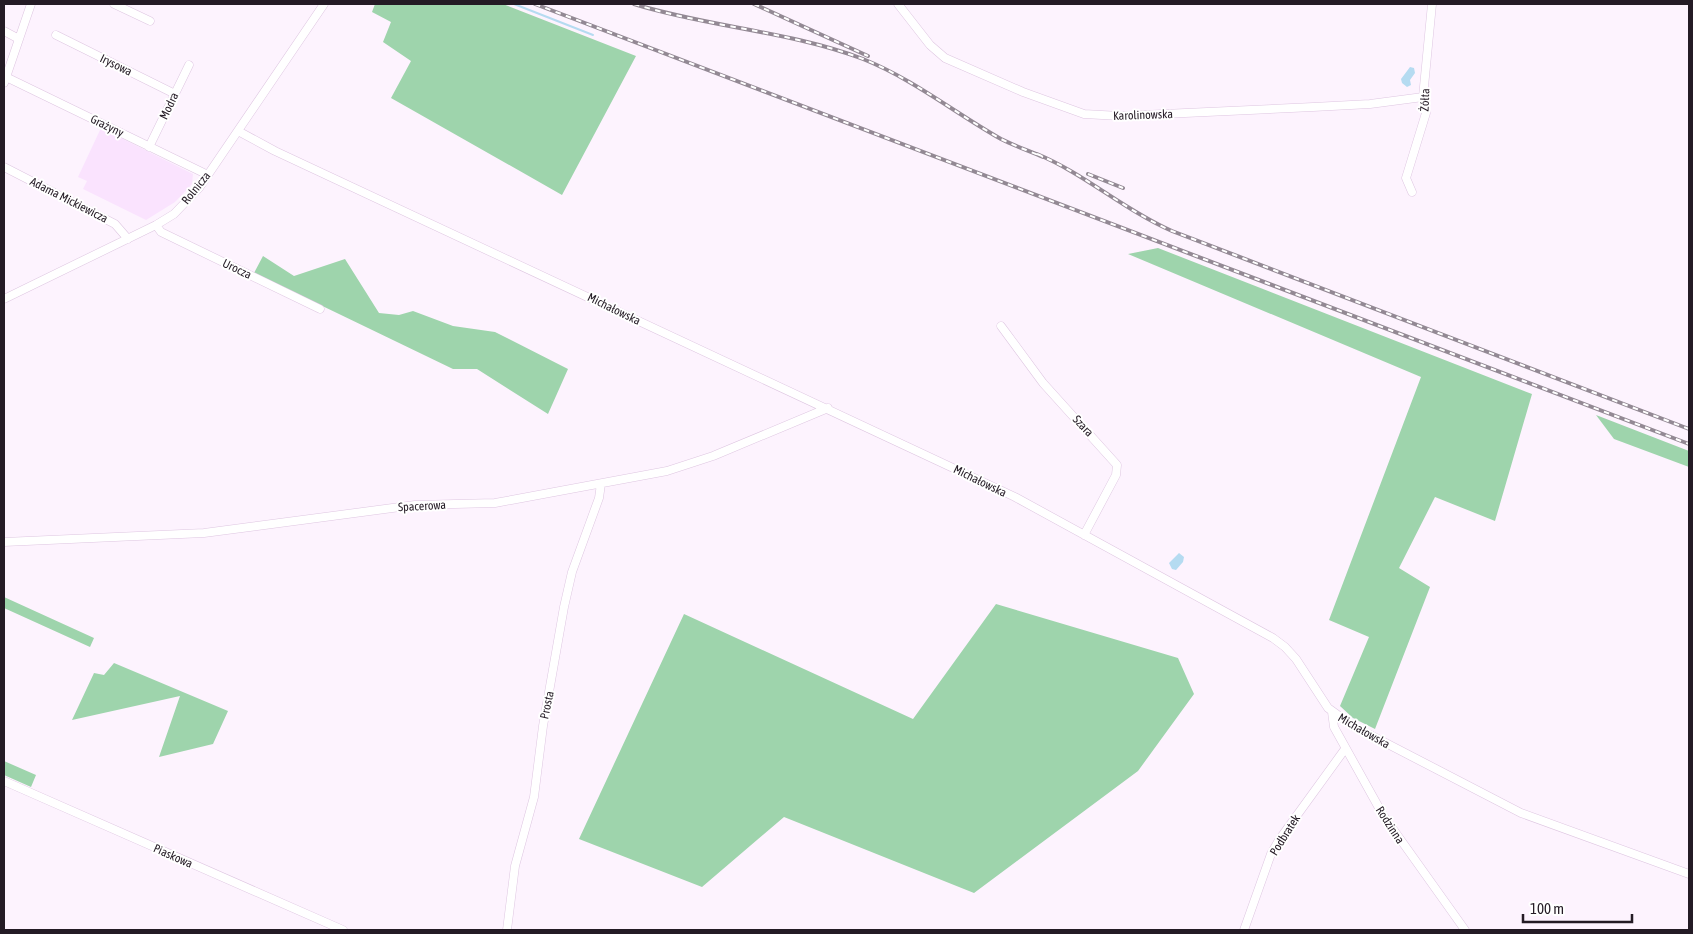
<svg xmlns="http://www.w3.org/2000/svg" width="1693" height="934" font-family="'Asap Condensed',sans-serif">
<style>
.built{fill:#fae3fe}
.green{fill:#9ed4ac}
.water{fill:#b5dbf1}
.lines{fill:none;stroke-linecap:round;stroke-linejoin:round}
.stream{stroke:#b5dbf1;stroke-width:2}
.minor-casing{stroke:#dec6e1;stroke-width:9}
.minor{stroke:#fff;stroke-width:8}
.rail-casing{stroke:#938994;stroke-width:4}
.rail{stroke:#fff;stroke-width:2;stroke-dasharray:5.5;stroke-linecap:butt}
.labels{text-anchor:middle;stroke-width:4;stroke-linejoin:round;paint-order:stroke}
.street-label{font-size:12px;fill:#241b25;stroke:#fff}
</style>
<rect width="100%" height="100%" fill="#fdf3fe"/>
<!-- built -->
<path class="built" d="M101,128L193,174L192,184L175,202L146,220L83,189L87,181L78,177Z"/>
<!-- green -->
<path class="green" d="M375,4H503L636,56L562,195L391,98L411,61L383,42L391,22L372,12Z
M1158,248L1532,394L1495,521L1435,497L1399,568L1430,587L1375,729L1353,718L1340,706L1369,637L1329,620L1421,377L1128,254Z
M263,256L294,276L345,259L379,313L399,315L413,311L453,326L495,332L568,369L548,414L477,369H453L254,273Z
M1596,415L1689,451V467L1614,439Z
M4,597L94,638L90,647L4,608Z
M996,604L1178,658L1194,694L1138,771L974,893L784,817L702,887L579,839L684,614L913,719Z
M114,663L228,711L213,744L159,757L180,696L72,720L94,673L104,675Z
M4,761L36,775L31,787L4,775Z"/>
<!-- water -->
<path class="water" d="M1410,67L1414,68L1415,73L1410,80L1411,85L1407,87L1402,83L1401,79Z
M1179,553L1184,557L1183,562L1176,570L1172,569L1169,563Z"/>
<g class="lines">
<!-- stream -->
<path class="stream" d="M514,4L593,35"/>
<!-- minor casing -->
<g class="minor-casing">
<path id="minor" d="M114,4L150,21
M898,4L930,45L945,58L1023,92L1084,114L1120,116L1313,107L1370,104L1423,97
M4,31L19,39
M56,35L175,94
M6,77L208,175
M4,83L31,4
M238,131L275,151L1015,497L1273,638L1285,647L1296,659L1328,708L1353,726L1521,813L1689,874
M149,147L189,65
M4,167L115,224L128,239
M1412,192L1406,178L1426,113L1423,97L1432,4
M156,225L161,232L320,309
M4,299L156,225L174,214L199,188L324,4
M1001,326L1043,383L1117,465L1116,475L1084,535
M4,542L204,533L415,505L495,503L667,471L713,456L828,408
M1332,712L1334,727L1383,815L1465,930
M4,781L343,930
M507,930L515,866L534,797L543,726L564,607L572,572L599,498L601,484
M1244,930L1271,854L1279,840L1345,749"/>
</g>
<!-- minor -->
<use href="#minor" class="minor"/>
<!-- rail casing -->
<g class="rail-casing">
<path id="rail" d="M535,4L1689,444
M634,4C708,27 789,31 863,59C913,79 955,113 1001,139C1015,146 1029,151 1043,157
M754,4L868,56
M1037,154C1085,174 1124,210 1172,231L1689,429
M1088,174L1123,188"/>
</g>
<!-- rail -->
<use href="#rail" class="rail"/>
</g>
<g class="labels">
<!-- street labels -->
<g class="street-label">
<text transform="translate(116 65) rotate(26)" y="4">Irysowa</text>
<text transform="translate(1425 100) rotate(-88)" y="4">Żółta</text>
<text transform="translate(169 106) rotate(-64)" y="4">Modra</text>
<text transform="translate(1143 115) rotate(-2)" y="4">Karolinowska</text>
<text transform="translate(107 126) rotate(26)" y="4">Grażyny</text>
<text transform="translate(196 188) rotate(-51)" y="4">Rolnicza</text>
<text transform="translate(69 200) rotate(27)" y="4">Adama Mickiewicza</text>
<text transform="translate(237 269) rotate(26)" y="4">Urocza</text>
<text transform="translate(614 309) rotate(26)" y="4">Michałowska</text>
<text transform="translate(1083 426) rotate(47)" y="4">Szara</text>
<text transform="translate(980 481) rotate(26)" y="4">Michałowska</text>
<text transform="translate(422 506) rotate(-3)" y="4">Spacerowa</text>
<text transform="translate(547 705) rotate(-78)" y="4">Prosta</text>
<text transform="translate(1364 731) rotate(30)" y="4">Michałowska</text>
<text transform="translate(1390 825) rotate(57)" y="4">Rodzinna</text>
<text transform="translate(1285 835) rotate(-58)" y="4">Podbratek</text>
<text transform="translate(173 856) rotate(24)" y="4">Piaskowa</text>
</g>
</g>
<!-- border -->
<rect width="1693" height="934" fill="none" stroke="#241b25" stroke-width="10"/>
<!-- scale -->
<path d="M1523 914v8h109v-8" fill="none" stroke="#241b25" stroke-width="2.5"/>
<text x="1530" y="914" font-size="15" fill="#241b25" stroke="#ffffff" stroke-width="4" paint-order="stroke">100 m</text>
</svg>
